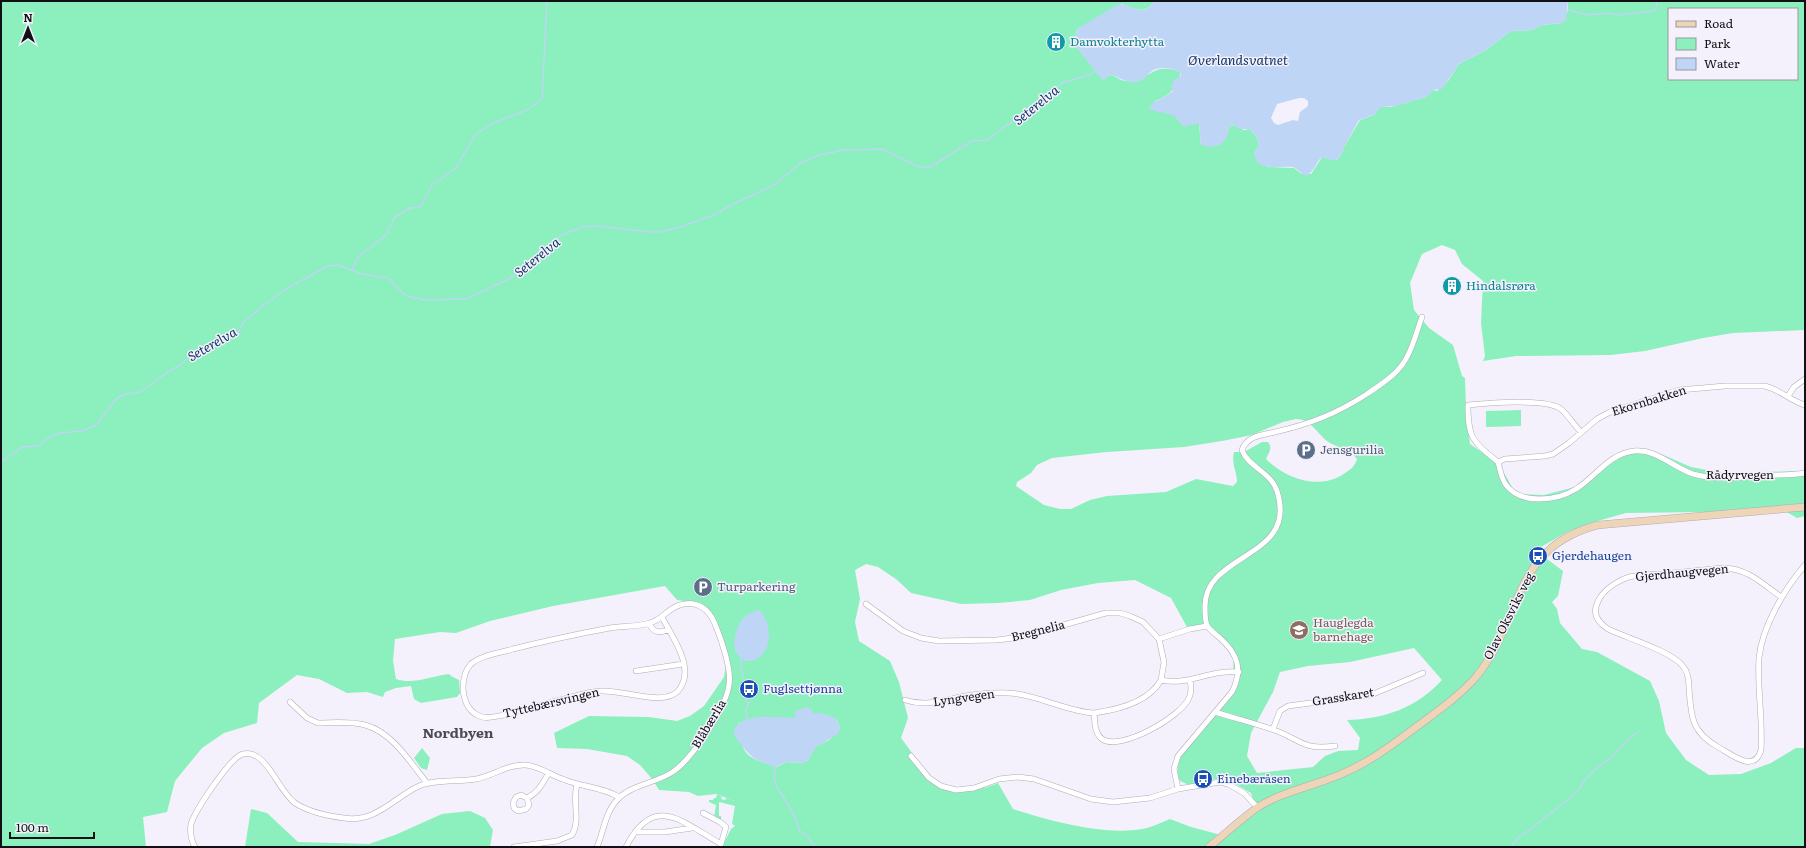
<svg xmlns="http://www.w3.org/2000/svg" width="1806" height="848" font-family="Literata,serif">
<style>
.green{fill:#8bf0bd;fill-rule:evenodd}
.water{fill:#bed5f5;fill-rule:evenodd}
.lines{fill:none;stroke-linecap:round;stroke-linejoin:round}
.stream{stroke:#bed5f5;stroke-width:1.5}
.street-casing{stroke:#afacb7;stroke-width:6}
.secondary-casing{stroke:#afacb7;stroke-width:8}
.street{stroke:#fff;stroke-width:5}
.secondary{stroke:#eed5b8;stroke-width:7}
.labels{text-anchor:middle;stroke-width:3;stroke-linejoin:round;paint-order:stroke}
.culture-label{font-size:12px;fill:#0d838f;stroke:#f4f1fc;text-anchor:start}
.street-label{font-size:12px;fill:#111014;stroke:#f4f1fc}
.service-label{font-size:12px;fill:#4e5e75;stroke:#f4f1fc;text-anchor:start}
.transit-label{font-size:12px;fill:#164399;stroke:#f4f1fc;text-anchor:start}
.education-label{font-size:12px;fill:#785e54;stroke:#f4f1fc;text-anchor:start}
.water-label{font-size:13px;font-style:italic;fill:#0f3565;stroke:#f4f1fc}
.quarter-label{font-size:14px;font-weight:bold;fill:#4b4952;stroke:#f4f1fc}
</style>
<rect width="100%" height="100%" fill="#f4f1fc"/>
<!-- green -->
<path class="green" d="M1,1H1154C1146,16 1134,8 1122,4L1077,29L1074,44L1104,81L1107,76L1112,75C1116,77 1122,81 1126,81C1149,84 1151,60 1180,72C1182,86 1167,97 1155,101L1151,110H1159L1199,123L1201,145C1211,147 1222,147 1227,136C1228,132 1228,129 1230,126L1235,125L1244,130L1249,129C1255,133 1258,138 1259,145L1254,154L1268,167L1294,168L1302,174H1311L1322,157L1336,160L1340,157L1344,147L1360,120L1374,115L1380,107H1391L1426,97L1433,90L1437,91L1448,81L1459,64L1486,50L1511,31L1532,30L1542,25L1562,23L1568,10V1H1805V330L1733,333L1703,338L1645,351L1611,355L1516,356L1483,361L1485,356L1481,323L1483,281L1462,264L1455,250L1442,245L1422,254L1410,283L1414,310L1429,328L1453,345L1462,376L1465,378L1466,409L1470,444L1499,464L1516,494L1544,495L1575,487L1630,451L1661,454L1691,467L1723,473L1805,471V516L1797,518L1785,511L1626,513L1594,522L1567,532L1541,547L1547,559L1563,571L1558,596L1552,602L1557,609L1560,623L1582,649L1597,652L1650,681L1659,701L1666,733L1686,760L1709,775L1741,774L1771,763L1796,748H1805V847H722L731,829L735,826L732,824L735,806L719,802V816H721V821L714,817L716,805L709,802V800H713L714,798H716L717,794L722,797L721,799L725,800L726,798L735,801L716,794L698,796L689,792L659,790L653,780L640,765L627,756L587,749L557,748L554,733L589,716L649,717L677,721L690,716L704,706L724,677L726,665L720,634L706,613L691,602L677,600L665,586L553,606L490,621L456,633L440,632L395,639L393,661L396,679C413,685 431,676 449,674L451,676L459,680L460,693L457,697L421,703L414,699L411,686L396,688L385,692L383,697L367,692L347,693L319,679L297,675L259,703L257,723L224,733L202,748L175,781L167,812L143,817L146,847H1ZM1669,9H1797V79H1669ZM1296,419C1312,419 1318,436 1330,443C1339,448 1351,450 1357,459C1355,466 1351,469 1345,473C1320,491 1286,479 1266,459C1269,452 1273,448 1268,442H1262L1244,452H1234C1231,464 1237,471 1237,482L1233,486L1196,479L1166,492L1107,496L1090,500L1071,509H1060L1044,505L1016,486L1017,482L1031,473L1037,465L1052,458L1107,452L1184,447L1222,441L1252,435L1283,422ZM866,564L878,567L896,579L911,593L961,604L999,603L1030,600L1061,590L1098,583L1135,580L1171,598L1187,627L1208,628L1232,649L1235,684L1201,733L1183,753L1179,761L1177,774L1180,781L1189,785L1221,778L1237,785L1251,793L1256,808L1221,835L1191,827L1170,819C1162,822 1154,826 1147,828C1107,837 1051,821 1013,809L998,783C984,790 950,795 938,784C925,773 912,752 901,738L908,718L899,682L890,661L859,641L855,622L860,599L855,570ZM1414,648L1442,680C1416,708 1385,719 1347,720L1360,738L1358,750L1338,751L1325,756L1313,767L1257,773L1247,756L1251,733L1273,692L1280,672L1308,666L1350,662ZM837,719L840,729L829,740L815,747L808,760L803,763L787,762L776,767C745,756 743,757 738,724L747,720Z
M1521,410V426L1486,427V411Z
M422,748L430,758L427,770L421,768L414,758Z
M251,809L267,813L298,842L369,844L395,835L442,814L470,811L485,818L493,830L490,847H245Z"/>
<!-- water -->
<path class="water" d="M1154,1H1568L1566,20L1562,23L1542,25L1532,30L1511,31L1486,50L1459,64L1442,89L1433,90L1430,94L1426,97L1396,106L1381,107L1374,115L1359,120L1344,147L1340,157L1334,161L1322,157C1315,163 1315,171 1306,176C1301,174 1298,169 1293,167C1279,165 1257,173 1254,154L1259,145C1258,138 1255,133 1249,129H1239L1235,125L1230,126C1228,130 1228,135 1226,139C1220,147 1209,148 1201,145L1199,123L1184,127L1173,115L1151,110L1149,107C1156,99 1165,98 1173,91L1171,87L1174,80L1181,76L1180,72C1172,68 1159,66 1152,71C1147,75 1143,81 1136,82C1127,83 1120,78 1112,75L1107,76L1104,82L1074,44L1077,29L1117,5C1131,1 1143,21 1154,1ZM1299,98H1304L1308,101V106L1300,112L1298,121L1293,120L1278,125L1274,123L1271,118L1277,104Z
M758,610C767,616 769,627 769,637C769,654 750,671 737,654C731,646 736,629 741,621C744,616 752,612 758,610Z
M807,707L811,709L813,713L825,714L837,719L840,729L838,734L816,747L808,760L803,763L787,762L775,767C757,760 752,760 741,744C736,738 732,736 735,727C751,713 774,717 795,718V711Z"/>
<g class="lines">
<!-- stream -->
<path class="stream" d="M1568,10L1589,15L1609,13L1617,15L1654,11L1656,9L1657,1
M352,270L358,257L386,235L395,217L410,208L420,207L432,185L456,168L475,135L491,124L527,110L542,99L547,1
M1,462L22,447L38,446L50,437L60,433L82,431L96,425L116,399L125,394L140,392L149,386L166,373L180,365L196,351L210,343L239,331L244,322L264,305L286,289L328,266L338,265L362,274L388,278L406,296L424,300L466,299L509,279L554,241L562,235L582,227L598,226L650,232H661L681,227L716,214L729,206L776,184L800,163L819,155L845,150L882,149L919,167H930L974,140L984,141L989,139L1005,126L1028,113L1046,94L1064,82L1090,75L1095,71
M742,658C739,666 743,670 743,678
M745,692L746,701L749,703L746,711L747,720
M776,767L774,778L776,785L793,813L800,831L808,837L815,847
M1513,847L1514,842L1519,837L1531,829L1577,792L1584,781L1593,771L1612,757L1629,739L1639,731"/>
<!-- street casing -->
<g class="street-casing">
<path id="street" d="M1788,396L1794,387L1805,379
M1498,462C1500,469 1501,478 1506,485C1521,505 1557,501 1576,489C1596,477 1608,454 1634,451C1657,449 1672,467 1693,474C1717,481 1747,477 1772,475C1783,475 1794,475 1805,473
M1498,462L1505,459L1545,456L1553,454L1569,443L1597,419L1610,412L1679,390L1725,386H1764C1780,389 1790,401 1805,405
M1498,462C1472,441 1468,438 1468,405C1487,403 1547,398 1561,409C1568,415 1574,425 1581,432
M1781,597C1763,584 1747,568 1723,568C1703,570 1682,572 1662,574C1650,575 1637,574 1626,578C1614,583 1601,592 1597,604C1592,615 1599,623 1608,629C1627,638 1670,651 1682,665C1688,671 1689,680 1689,688C1691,716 1691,732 1718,747C1727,752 1736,759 1745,761C1754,763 1759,758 1761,750C1763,720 1757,688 1759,658C1762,627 1785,588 1805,565
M866,604L903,631L921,638L939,641L997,640L1021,637L1106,613H1120L1130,616L1143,622L1159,639L1190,629L1207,626
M649,623C653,633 659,633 668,630
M1159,639L1164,662L1161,680C1188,686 1211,669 1239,672
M636,671L683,664
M1161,680C1149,702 1116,710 1094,713C1095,721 1094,733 1102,739C1120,752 1182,716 1189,698C1192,692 1191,685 1190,680
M905,700C926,707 944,700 965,696C979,694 994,692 1008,693C1036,694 1067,712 1094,713
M290,702L307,718L318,723C333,723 350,721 365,725C392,732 410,762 427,783
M1215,712C1234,718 1253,723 1271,729C1300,738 1301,751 1335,746
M1273,729L1280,711L1288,706L1371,695L1423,673
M911,756L929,778L941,786L956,790L974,788L999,779L1018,777L1034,779L1091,799L1113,802L1150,798L1178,789L1220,782L1228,784L1244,793L1258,808
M1178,789L1174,769L1178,756L1232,692C1243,670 1238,654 1220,638C1217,635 1209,630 1207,625C1205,621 1205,612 1205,607C1204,552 1299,559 1277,491C1271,472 1248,467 1242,450C1247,436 1261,435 1275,432C1310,424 1336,414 1367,394C1377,387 1387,381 1396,372C1411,357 1415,336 1422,317
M527,798L529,805L526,809L518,811L514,808L513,803L516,797L521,795L527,798C538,793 542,784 548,774
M635,832H665L692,828
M195,847C191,840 190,831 191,824C195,811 230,757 243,754C266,748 278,791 295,803C309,812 327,816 344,818C376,823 393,798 419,786C433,779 460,782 476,779C493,776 508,764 526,765C539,766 552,776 565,780C583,787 602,787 619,797
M514,847L557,841L572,835C581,820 572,801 577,785
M597,847C604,831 605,811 619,798C632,785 655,783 671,773C691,761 726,708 729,685C732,670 721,638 715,624C709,609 697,600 680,605C668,608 662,620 650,623C637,627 623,626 610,628C577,634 545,641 513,649C500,653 481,655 471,664C464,671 463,680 463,689C464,701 469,713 482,717C489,719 497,716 504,715C523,710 542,705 560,700C573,697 586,692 600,691C621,689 663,707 678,691C697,669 672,637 662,617
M626,847C654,792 682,822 721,844L726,827L720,822L703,813"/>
</g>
<!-- secondary casing -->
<g class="secondary-casing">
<path id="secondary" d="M1209,847C1225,834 1241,819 1258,807C1282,792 1313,786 1339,775C1371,762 1396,742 1423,722C1442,708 1461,694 1476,677C1523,620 1511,547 1598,525L1805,507"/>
</g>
<!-- street -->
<use href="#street" class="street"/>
<!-- secondary -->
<use href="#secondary" class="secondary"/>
</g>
<!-- icons -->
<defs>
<g id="building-disc" transform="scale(1)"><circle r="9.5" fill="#0f9aa8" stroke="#f4f1fc"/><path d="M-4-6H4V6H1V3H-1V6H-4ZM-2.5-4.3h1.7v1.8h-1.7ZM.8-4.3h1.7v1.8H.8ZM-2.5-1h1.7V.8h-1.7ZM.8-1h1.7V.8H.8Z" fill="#fff"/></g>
<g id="parking-disc" transform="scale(1)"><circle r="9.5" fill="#5c6f8a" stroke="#f4f1fc"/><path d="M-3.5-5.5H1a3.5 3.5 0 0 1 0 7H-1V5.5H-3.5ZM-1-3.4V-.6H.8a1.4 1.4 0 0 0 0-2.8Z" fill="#fff"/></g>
<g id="bus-disc" transform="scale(1)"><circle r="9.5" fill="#1a4fb4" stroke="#f4f1fc"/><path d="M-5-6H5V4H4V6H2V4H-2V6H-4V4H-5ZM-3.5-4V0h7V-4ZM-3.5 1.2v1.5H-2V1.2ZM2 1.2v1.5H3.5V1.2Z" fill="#fff"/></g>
<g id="school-disc" transform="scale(1)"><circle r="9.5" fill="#8d6e63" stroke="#f4f1fc"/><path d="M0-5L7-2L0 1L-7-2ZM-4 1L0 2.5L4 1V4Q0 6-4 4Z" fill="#fff"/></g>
</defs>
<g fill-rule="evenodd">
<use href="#building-disc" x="1056" y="42"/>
<use href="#building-disc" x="1452" y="286"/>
<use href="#parking-disc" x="1306" y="450"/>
<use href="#bus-disc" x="1538" y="556"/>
<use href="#parking-disc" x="703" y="587"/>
<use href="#school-disc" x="1299" y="630"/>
<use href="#bus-disc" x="749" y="689"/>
<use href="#bus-disc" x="1203" y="779"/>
</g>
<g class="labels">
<!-- culture labels -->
<g class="culture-label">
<text x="1070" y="46">Damvokterhytta</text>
<text x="1466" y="290">Hindalsrøra</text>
</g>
<!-- street labels -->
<g class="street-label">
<text transform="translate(1649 401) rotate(-17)" y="4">Ekornbakken</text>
<text x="1740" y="479">Rådyrvegen</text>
<text transform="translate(1682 573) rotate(-5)" y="4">Gjerdhaugvegen</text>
<text transform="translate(1509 616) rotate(-63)" y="4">Olav Oksviks veg</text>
<text transform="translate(1038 631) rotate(-14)" y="4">Bregnelia</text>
<text transform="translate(1343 697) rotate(-9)" y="4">Grasskaret</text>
<text transform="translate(964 698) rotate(-8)" y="4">Lyngvegen</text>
<text transform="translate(551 703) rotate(-13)" y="4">Tyttebærsvingen</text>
<text transform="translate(709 724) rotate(-59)" y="4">Blåbærlia</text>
</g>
<!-- service labels -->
<g class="service-label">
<text x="1320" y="454">Jensgurilia</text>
<text x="717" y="591">Turparkering</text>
</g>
<!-- transit labels -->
<g class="transit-label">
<text x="1552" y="560">Gjerdehaugen</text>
<text x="763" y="693">Fuglsettjønna</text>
<text x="1217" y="783">Einebæråsen</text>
</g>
<!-- education labels -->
<g class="education-label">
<text x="1313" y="627">Hauglegda<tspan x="1313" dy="14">barnehage</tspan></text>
</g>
<!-- water labels -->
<g class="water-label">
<text x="1238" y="65">Øverlandsvatnet</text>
<text transform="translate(1036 105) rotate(-39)" y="5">Seterelva</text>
<text transform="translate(537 257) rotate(-39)" y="5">Seterelva</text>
<text transform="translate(212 344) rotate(-30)" y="5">Seterelva</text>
</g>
<!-- quarter labels -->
<g class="quarter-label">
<text x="458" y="738">Nordbyen</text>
</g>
</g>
<!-- border -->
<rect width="1806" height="848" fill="none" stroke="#111014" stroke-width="4"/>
<!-- legend -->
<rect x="1668" y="8" width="130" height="72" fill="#f4f1fc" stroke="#99979f"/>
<rect x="1676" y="21" width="20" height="6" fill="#eed5b8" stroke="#99979f"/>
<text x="1704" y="28" font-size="12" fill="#111014">Road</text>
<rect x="1676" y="38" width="20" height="12" fill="#8bf0bd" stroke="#99979f"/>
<text x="1704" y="48" font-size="12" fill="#111014">Park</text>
<rect x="1676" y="58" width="20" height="12" fill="#bed5f5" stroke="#99979f"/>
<text x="1704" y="68" font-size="12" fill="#111014">Water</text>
<!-- north arrow -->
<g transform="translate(28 28)" stroke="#f4f1fc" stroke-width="3" paint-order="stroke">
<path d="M0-3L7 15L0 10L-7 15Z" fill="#111014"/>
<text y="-6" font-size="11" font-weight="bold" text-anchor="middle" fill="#111014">N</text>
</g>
<!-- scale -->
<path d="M10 832v6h84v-6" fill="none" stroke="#111014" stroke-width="2"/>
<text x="16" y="832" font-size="12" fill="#111014" stroke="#f4f1fc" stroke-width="3" paint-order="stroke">100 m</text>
</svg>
